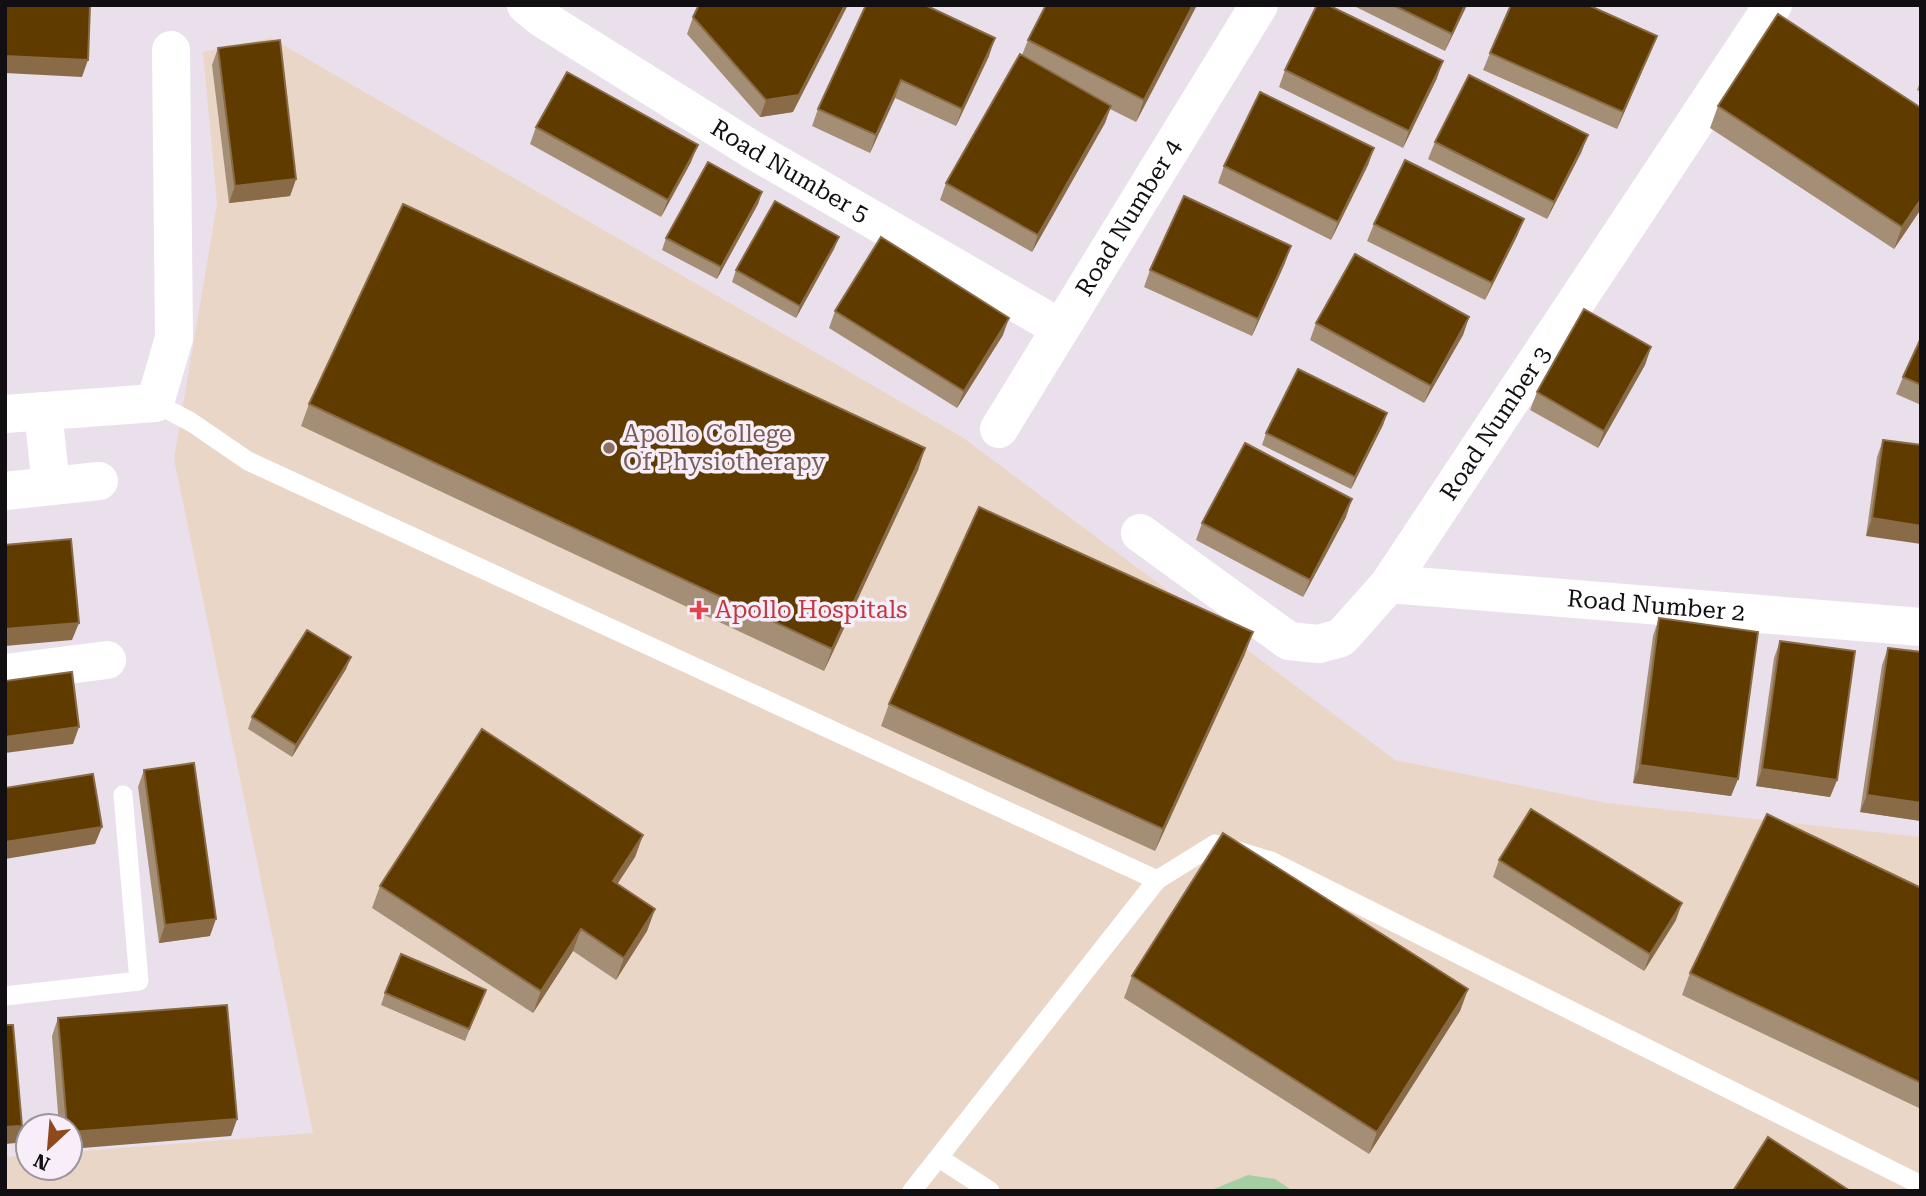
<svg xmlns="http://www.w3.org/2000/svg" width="1926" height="1196" font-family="'Roboto Serif',serif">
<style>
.medical{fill:#e9d6c7}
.green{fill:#a3cfa2}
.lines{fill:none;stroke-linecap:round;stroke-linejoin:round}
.service{stroke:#fff;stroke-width:19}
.minor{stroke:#fff;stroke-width:38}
.wall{fill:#a48e76}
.shaded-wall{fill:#896c47}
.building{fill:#5f3b00;stroke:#896c47;stroke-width:2}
.education-dot{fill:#8d6e63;stroke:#f7eef9;stroke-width:2.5}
.health-dot{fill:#e0444e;stroke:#f7eef9;stroke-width:2.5}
.labels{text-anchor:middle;stroke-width:7;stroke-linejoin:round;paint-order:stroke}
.street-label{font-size:24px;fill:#120f13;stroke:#f7eef9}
.education-label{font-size:24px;fill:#785e54;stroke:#f7eef9;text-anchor:start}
.health-label{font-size:24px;fill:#be3a42;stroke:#f7eef9;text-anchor:start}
</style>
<rect width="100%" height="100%" fill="#eae0ec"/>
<!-- medical -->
<path class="medical" d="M271,38L962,437L1395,760L1607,803L1921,837V1191H5V1157L28,1155V1168H70V1152L313,1133L174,459L217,204L203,52Z"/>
<!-- green -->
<path class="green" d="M1248,1175L1275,1179L1293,1191H1209Z"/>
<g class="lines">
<!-- service -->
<path class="service" d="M155,403L191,422L248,461L1157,880
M5,996L139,981L123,795
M939,1158L990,1191
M912,1191L1157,880L1215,844L1271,861L1921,1185"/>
<!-- minor -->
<g class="minor">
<path id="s1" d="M526,5L543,19L751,149L1060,328"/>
<path d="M43,411L51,486"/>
<path d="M5,414L155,403L174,338L171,50"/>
<path id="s2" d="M999,429L1259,5"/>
<path d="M5,491L99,481"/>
<path id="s3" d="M1140,533L1289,641L1318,644L1341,638L1389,584L1773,5"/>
<path id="s4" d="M1389,584L1921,627"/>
<path d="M5,673L107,660"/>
</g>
</g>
<!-- wall -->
<path class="wall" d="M866,5L989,56L956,126L895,98L870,153L812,126L818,109Z
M1197,5L1136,122L1110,109L1105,123L1032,252L940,200L946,183L1022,55L1028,40Z
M1352,5H1467L1445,51Z
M693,17L793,112L760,117L687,34Z
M218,48L296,179L290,196L229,203L212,65Z
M1490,53H1650L1617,129L1483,70Z
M1285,70L1437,78L1403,148L1279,87Z
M1921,80V92L1917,90Z
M1718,106L1921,209L1894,249L1710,128Z
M536,127L691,162L661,217L530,144Z
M1588,135L1581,153L1547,219L1428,159L1435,142Z
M1374,148L1368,165L1331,240L1218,183L1224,166Z
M762,192L758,204L717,279L662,250L666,238Z
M1524,219L1517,236L1485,300L1367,241L1374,224Z
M839,237L834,249L796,318L732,282L736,270Z
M1285,263L1252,336L1144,287L1150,270Z
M835,311L1003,335L957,408L829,328Z
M1469,317L1463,335L1424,403L1310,340L1316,323Z
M1921,338V405L1896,394L1903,377Z
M1651,347L1645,365L1598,448L1530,410L1537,392Z
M309,404L925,448L918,470L824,671L301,426Z
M1387,413L1383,425L1351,489L1262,445L1266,433Z
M1883,440L1921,445L1866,536L1877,457Z
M1346,517L1303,597L1196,540L1202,523Z
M1659,618L1738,779L1731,796L1633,783L1653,636Z
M1780,641L1837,780L1830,797L1756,786L1774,658Z
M1888,648L1921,652V821L1860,812L1882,665Z
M1245,654L1155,851L881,726L889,704Z
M351,657L346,669L292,757L248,729L252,717Z
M144,770L210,936L159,943L138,787Z
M643,835L635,857L617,884L655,909L647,931L616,980L573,951L533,1013L372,908L380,886Z
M1499,860L1676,920L1644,971L1493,877Z
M1921,888V1109L1682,995L1690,973Z
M1132,976L1468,989L1460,1011L1369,1154L1124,998Z
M486,990L465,1041L381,1005L385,993Z
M58,1018L237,1119L231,1136L59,1126L52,1036Z"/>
<!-- shaded-wall -->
<path class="shaded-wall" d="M845,5H848L793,112L760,117L766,100Z
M1193,5H1197L1136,122L1144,100Z
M1465,5H1467L1445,51L1452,34Z
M1657,36L1650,53L1617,129L1623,112Z
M995,38L989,56L956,126L962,109Z
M5,56L88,60L82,77L5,73Z
M1443,61L1437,78L1403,148L1409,131Z
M901,80L895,98L870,153L876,135Z
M1111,106L1105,123L1032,252L1038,235Z
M1588,135L1581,153L1547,219L1554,202Z
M698,145L691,162L661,217L668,200Z
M1374,148L1368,165L1331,240L1338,222Z
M296,179L290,196L229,203L235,186Z
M762,192L758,204L717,279L721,267Z
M1921,199V209L1894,249L1902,227Z
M1524,219L1517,236L1485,300L1492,283Z
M839,237L834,249L796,318L800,306Z
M1291,246L1285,263L1252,336L1258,319Z
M1469,317L1463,335L1424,403L1431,386Z
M1009,318L1003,335L957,408L964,391Z
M1651,347L1645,365L1598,448L1604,431Z
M1387,413L1383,425L1351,489L1355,477Z
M925,448L918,470L824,671L832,649Z
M1352,499L1346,517L1303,597L1310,580Z
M1872,518L1921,526V544L1866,536Z
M79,623L72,640L5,646V629Z
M1253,632L1245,654L1155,851L1163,829Z
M351,657L346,669L292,757L296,745Z
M79,727L73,744L5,753V737Z
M1640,765L1738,779L1731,796L1633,783Z
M1762,769L1837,780L1830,797L1756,786Z
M1867,795L1921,803V821L1860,812Z
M102,827L95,844L5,859V842Z
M643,835L635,857L605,903L613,881Z
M1682,903L1676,920L1644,971L1650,954Z
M655,909L647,931L616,980L624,958Z
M216,919L210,936L159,943L165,925Z
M581,929L573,951L533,1013L541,991Z
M1468,989L1460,1011L1369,1154L1377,1132Z
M237,1119L231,1136L70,1149V1132Z
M22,1126L16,1143L5,1144V1127Z"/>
<!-- building -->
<path class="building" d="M5,5H90L88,60L5,56Z
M699,5H845L799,95L766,100L693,17Z
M866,5H925L995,38L962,109L901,80L876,135L818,109Z
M1046,5H1193L1144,100L1028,40Z
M1317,5H1328L1443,61L1409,131L1285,70Z
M1393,5H1465L1452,34Z
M1511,5H1588L1657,36L1623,112L1490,53Z
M1778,14L1921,108V199L1902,227L1718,106Z
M280,40L296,179L235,186L218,48Z
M1020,54L1111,106L1038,235L946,183Z
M567,72L698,145L668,200L536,127Z
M1469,75L1588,135L1554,202L1435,142Z
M1260,92L1374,148L1338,222L1224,166Z
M1405,160L1524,219L1492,283L1374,224Z
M708,162L762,192L721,267L666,238Z
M1184,196L1291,246L1258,319L1150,270Z
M775,201L839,237L800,306L736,270Z
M403,204L925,448L832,649L309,404Z
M881,237L1009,318L964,391L835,311Z
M1355,254L1469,317L1431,386L1316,323Z
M1584,309L1651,347L1604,431L1537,392Z
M1921,338V385L1903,377Z
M1298,369L1387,413L1355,477L1266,433Z
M1883,440L1921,445V526L1872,518Z
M1245,443L1352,499L1310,580L1202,523Z
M979,507L1253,632L1163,829L889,704Z
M71,539L79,623L5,629V545Z
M1659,618L1758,632L1738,779L1640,765Z
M307,630L351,657L296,745L252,717Z
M1780,641L1855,651L1837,780L1762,769Z
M1888,648L1921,652V803L1867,795Z
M72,672L79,727L5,737V681Z
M482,729L643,835L613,881L655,909L624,958L581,929L541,991L380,886Z
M194,763L216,919L165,925L144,770Z
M93,774L102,827L5,842V788Z
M1531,809L1682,903L1650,954L1499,860Z
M1767,814L1921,888V1083L1690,973Z
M1223,833L1468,989L1377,1132L1132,976Z
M401,954L486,990L469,1029L385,993Z
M227,1005L237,1119L70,1132V1126H67L58,1018Z
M5,1025H13L22,1126L5,1127Z
M1768,1137L1850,1191H1733Z"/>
<!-- markers -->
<circle class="education-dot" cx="609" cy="448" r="7"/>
<path class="health-dot" d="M695.5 599.5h7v7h7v7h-7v7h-7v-7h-7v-7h7z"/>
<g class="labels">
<!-- street labels -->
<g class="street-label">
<text dy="8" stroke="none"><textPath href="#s1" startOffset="312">Road Number 5</textPath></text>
<text dy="8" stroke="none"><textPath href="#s2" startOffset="248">Road Number 4</textPath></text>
<text dy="8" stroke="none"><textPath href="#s3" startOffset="502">Road Number 3</textPath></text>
<text dy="8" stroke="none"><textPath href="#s4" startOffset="268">Road Number 2</textPath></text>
</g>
<!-- education labels -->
<g class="education-label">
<text x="623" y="442">Apollo College<tspan x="623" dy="28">Of Physiotherapy</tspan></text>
</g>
<!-- health labels -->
<g class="health-label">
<text x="715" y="618">Apollo Hospitals</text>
</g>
</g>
<!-- border -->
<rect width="1926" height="1196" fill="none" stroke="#120f13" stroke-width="14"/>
<!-- north arrow -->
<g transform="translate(49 1147) rotate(206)"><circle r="33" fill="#f7eef9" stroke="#9b959d" stroke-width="2"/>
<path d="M0-5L12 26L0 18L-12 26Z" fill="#8e4a1d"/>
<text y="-10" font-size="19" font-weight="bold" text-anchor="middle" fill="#120f13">N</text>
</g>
</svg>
